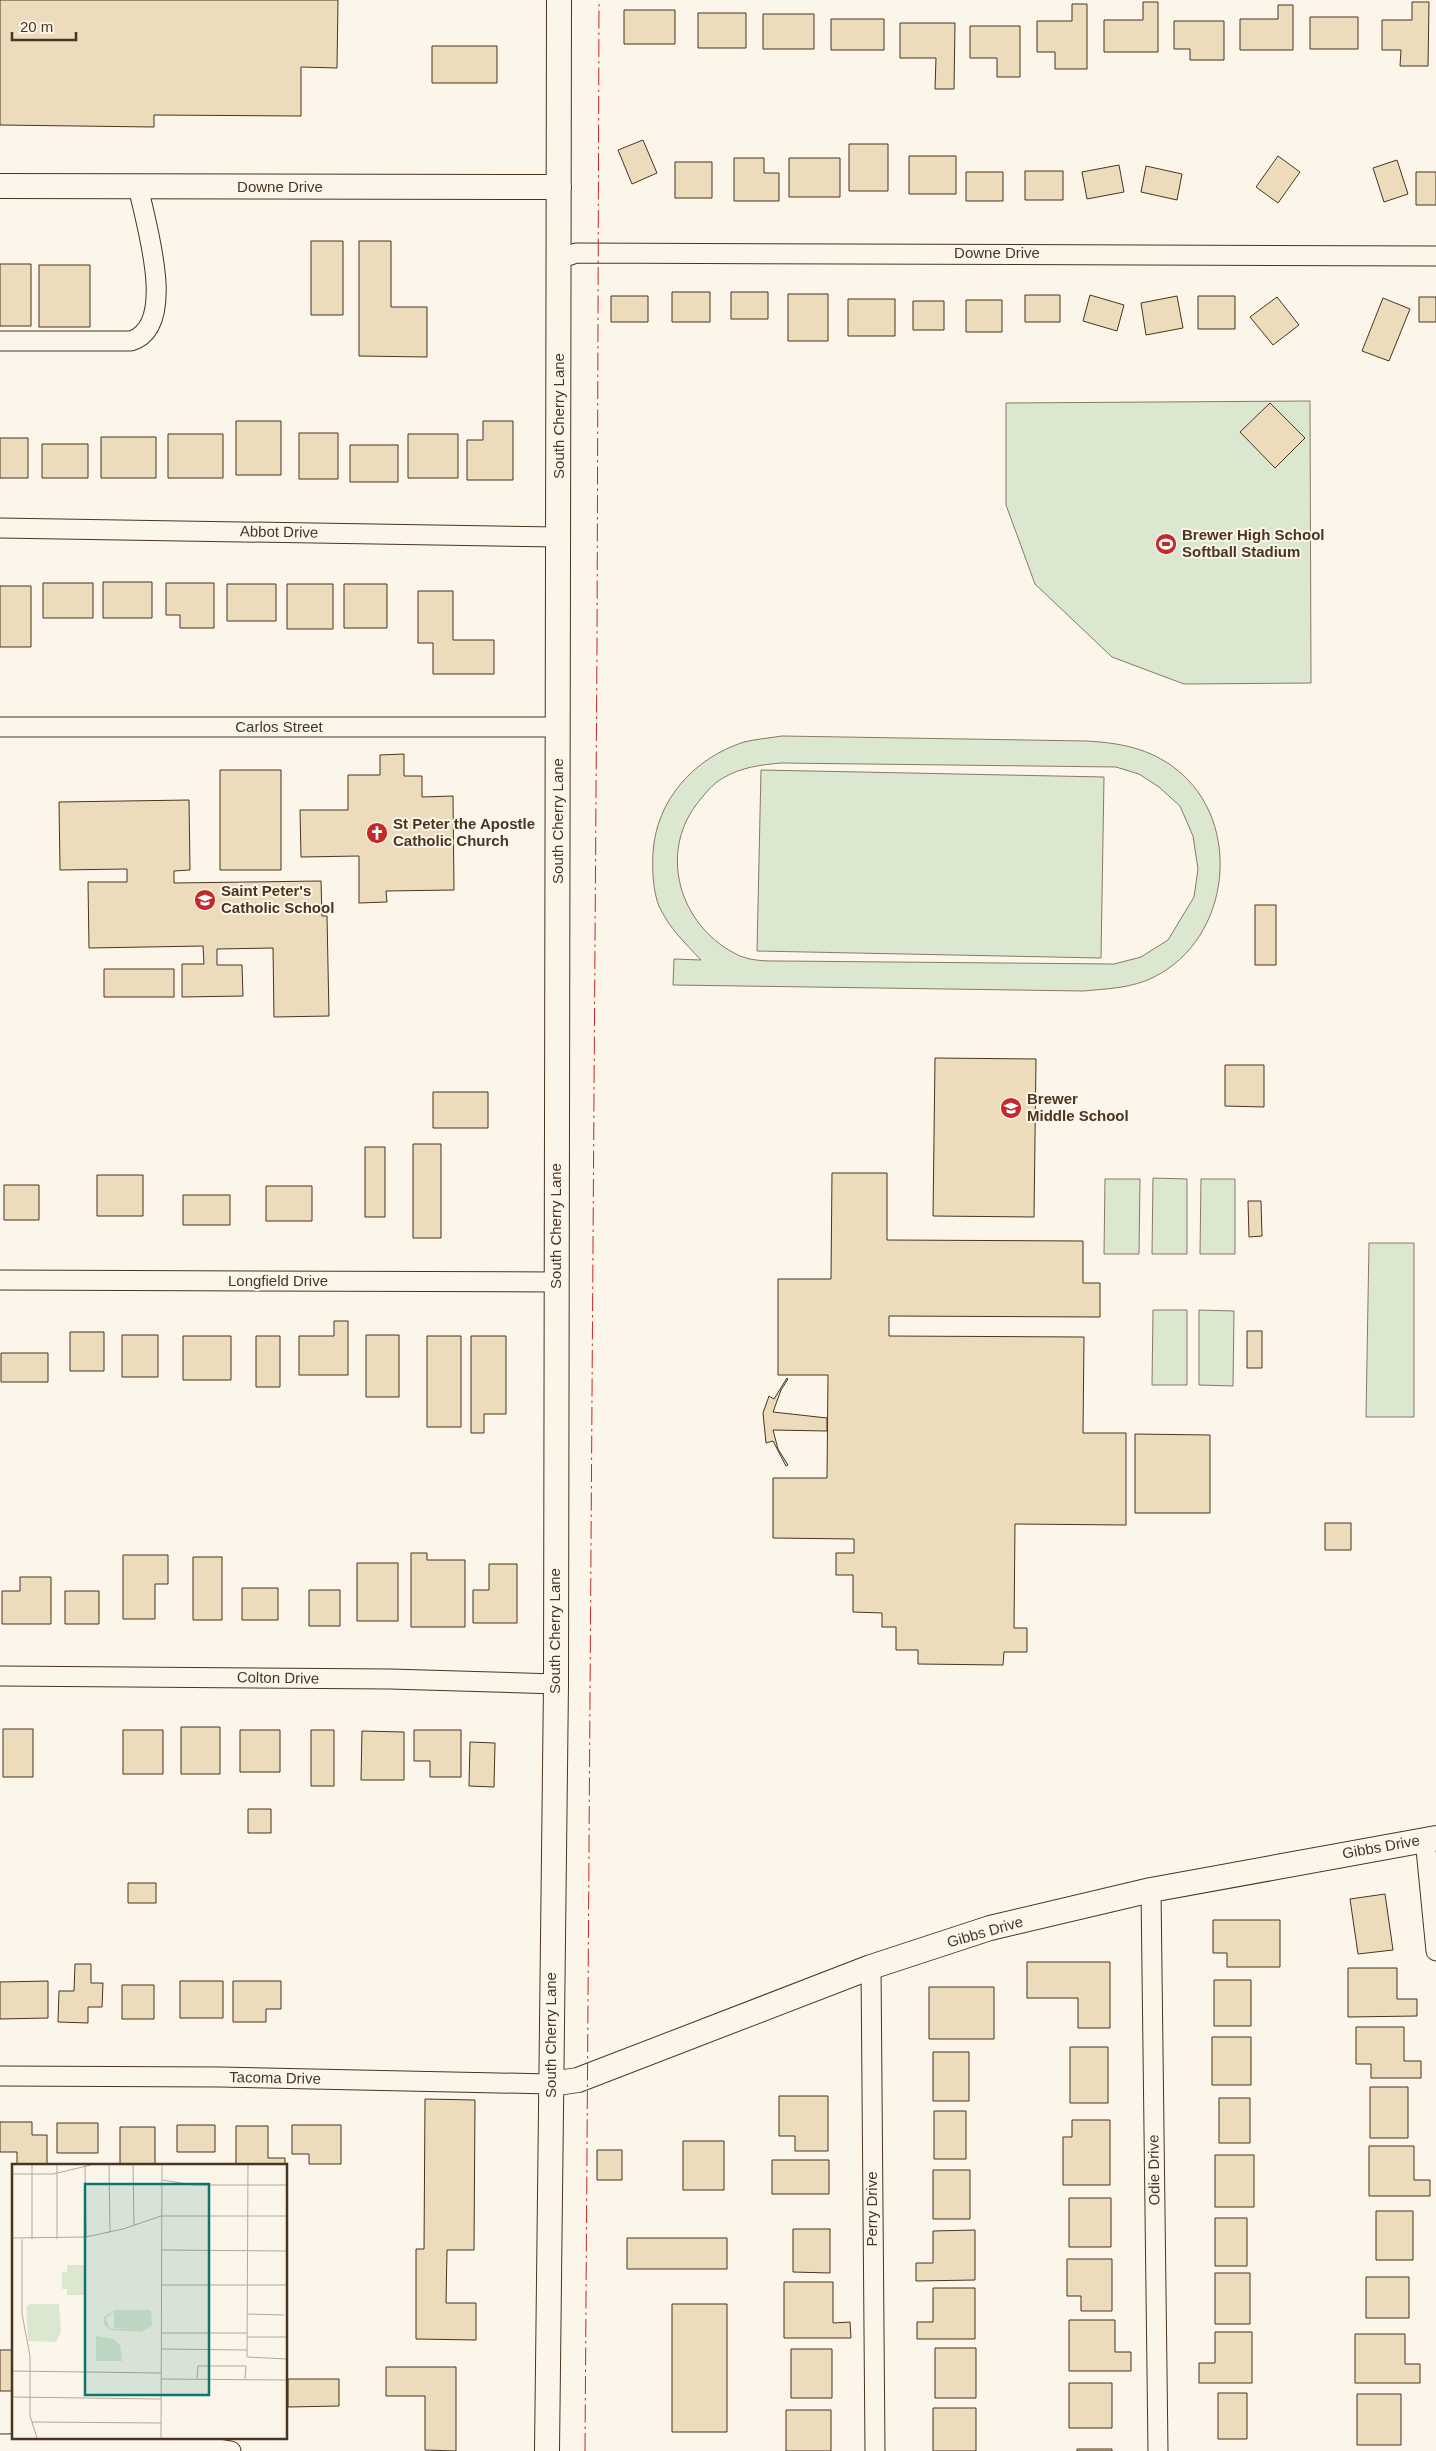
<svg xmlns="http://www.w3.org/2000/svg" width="1436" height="2451" font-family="Arial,sans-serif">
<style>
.green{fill:#dce7d0;stroke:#887966;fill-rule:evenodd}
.building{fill:#ecdcbc;stroke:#4a3520}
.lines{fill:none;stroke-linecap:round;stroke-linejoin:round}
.minor-casing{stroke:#4a3520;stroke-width:21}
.tertiary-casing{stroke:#4a3520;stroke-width:26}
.minor{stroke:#fbf6e9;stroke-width:19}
.tertiary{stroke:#fbf6e9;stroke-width:24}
.power{stroke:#c62828;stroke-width:1;stroke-dasharray:18 4 2.5 4;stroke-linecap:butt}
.labels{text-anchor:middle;stroke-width:4;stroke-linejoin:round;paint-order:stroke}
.street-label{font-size:15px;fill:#4a3520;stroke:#fbf6e9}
.poi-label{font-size:15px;font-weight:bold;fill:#4a3520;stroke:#fbf6e9;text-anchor:start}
.inset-road{fill:none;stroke:#b4a999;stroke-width:1}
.view{fill:#0f766e;fill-opacity:0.15;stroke:#0f766e;stroke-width:2.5}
.inset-edge{fill:none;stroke:#4a3520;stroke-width:2.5}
</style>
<rect width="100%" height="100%" fill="#fbf6e9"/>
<!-- green -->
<path class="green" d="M1310,401L1311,683L1184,684L1112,657L1035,584L1006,505V403Z
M782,736L1087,741C1120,743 1149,748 1176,769C1244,822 1231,939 1154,977C1133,988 1106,989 1083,991L673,985L674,959L701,960C685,943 669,928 659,906C653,892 652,868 653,853C656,800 694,758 744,742C756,739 770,738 782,736ZM781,763L1116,767L1139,774L1159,787L1180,806L1193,836L1198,869L1194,897L1168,940L1141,957L1114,964L779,961C764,961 748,961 734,953C680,924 659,855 696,805C704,795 712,784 723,778C742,767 760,765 781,763Z
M761,770L1104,777L1101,958L757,951Z
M1153,1178L1187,1179V1254H1152Z
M1105,1179H1140L1139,1254H1104Z
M1201,1179H1235V1254H1200Z
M1369,1243H1414V1417H1366Z
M1153,1310H1187V1385H1152Z
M1199,1310L1234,1311L1233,1386L1199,1385Z"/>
<!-- building -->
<path class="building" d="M0,0H338L337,68L301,67V116L154,115V127L0,125Z
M1143,2H1158V52H1104V20H1143Z
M1412,2H1429L1428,66H1400L1401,50H1382V20H1412Z
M1072,4H1087V69H1055V52H1037V21H1072Z
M1278,5H1293V50H1240V19H1278Z
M624,10H675V44H624Z
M698,13H746V48H698Z
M763,14H814V49H763Z
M1310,17H1358V49H1310Z
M831,19H884V50H831Z
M1174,21H1224V60H1190V49H1174Z
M900,23H955L954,89H935L936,58H900Z
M970,26H1020V77H997V58H970Z
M432,46H497V83H432Z
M643,140L657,173L632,184L618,150Z
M849,144H888V191H849Z
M909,156H956V194H909Z
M1278,156L1300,172L1278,203L1256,187Z
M734,158H764V173H779V201H734Z
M789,158H840V197H789Z
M1397,160L1408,194L1384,202L1373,168Z
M675,162H712V198H675Z
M1119,165L1124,192L1087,199L1082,172Z
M1146,166L1182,174L1177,200L1141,192Z
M1025,171H1063V200H1025Z
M966,172H1003V201H966Z
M1416,172H1436V205H1416Z
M311,241H343V315H311Z
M359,241H391V307H427V357L359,356Z
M0,264H31V326H0Z
M39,265H90V327H39Z
M672,292H710V322H672Z
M731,292H768V319H731Z
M788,294H828V341H788Z
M1025,295H1060V322H1025Z
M1090,295L1124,305L1117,331L1083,321Z
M611,296H648V322H611Z
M1177,296L1183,328L1146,335L1141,303Z
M1198,296H1235V329H1198Z
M1277,297L1299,325L1273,345L1250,317Z
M1419,297H1436V322H1419Z
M1383,298L1410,309L1389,361L1362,351Z
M848,299H895V336H848Z
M966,300H1002V332H966Z
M913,301H944V330H913Z
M1270,403L1305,438L1275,468L1240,432Z
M236,421H281V475H236Z
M483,421H513V480H467V440H483Z
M299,433H338V479H299Z
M168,434H223V478H168Z
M408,434H458V478H408Z
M101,437H156V478H101Z
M0,438H28V478H0Z
M42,444H88V478H42Z
M350,445H398V482H350Z
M103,582H152V618H103Z
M43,583H93V618H43Z
M166,583H214V628H180V615H166Z
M227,584H276V621H227Z
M287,584H333V629H287Z
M344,584H387V628H344Z
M0,586H31V647H0Z
M418,591H453V640H494V674H433V643H418Z
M404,754V776H422V797L453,796L454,890L386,891L387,902L359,903V856L301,857L300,810H348V775H380V755Z
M220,770H281V870H220Z
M189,800L190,870L174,871V883L321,881L322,916H327L329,1016L274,1017L273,948L217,949V965H242L243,996L182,997V964H204L203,946L89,948L88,882H127V869L60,870L59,802Z
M1255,905H1276V965H1255Z
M104,969H174V997H104Z
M935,1058L1036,1059L1034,1217L933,1216Z
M1225,1065H1264V1107L1225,1106Z
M433,1092H488V1128H433Z
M413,1144H441V1238H413Z
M365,1147H385V1217H365Z
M832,1173H887V1240L1083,1241V1283H1100V1317L889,1316V1336L1084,1337L1083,1433H1126V1525L1015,1524L1014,1628H1027V1652H1004L1003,1665L918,1664V1650H896V1627H882V1613L853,1612V1575H836V1553H854V1539L773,1538V1478H827L828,1375H778V1279H831Z
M97,1175H143V1216H97Z
M4,1185H39V1220H4Z
M266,1186H312V1221H266Z
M183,1195H230V1225H183Z
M1248,1201H1261L1262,1236L1249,1237Z
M334,1321H348V1375H299V1336H334Z
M1247,1331H1262V1368H1247Z
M70,1332H104V1371H70Z
M122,1335H158V1377H122Z
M366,1335H399V1397H366Z
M183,1336H231V1380H183Z
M256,1336H280V1387H256Z
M427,1336H461V1427H427Z
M471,1336H506V1414H484V1433H471Z
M1,1353H48V1382H1Z
M787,1378L788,1379L781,1390L773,1412L827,1418V1431L773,1430L778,1449L788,1465L786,1466L773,1441L766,1443L763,1413L769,1396L774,1399Z
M1135,1434L1210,1435V1513H1135Z
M1325,1523H1351V1550H1325Z
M411,1553H427V1560H465V1627H411Z
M123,1555H168V1584H155V1619H123Z
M193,1557H222V1620H193Z
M357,1563H398V1621H357Z
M489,1564H517V1623H473V1590H489Z
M20,1577H51V1624H2V1591H20Z
M242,1588H278V1620H242Z
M309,1590H340V1626H309Z
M65,1591H99V1624H65Z
M181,1727H220V1774H181Z
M3,1729H33V1777H3Z
M123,1730H163V1774H123Z
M240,1730H280V1772H240Z
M311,1730H334V1786H311Z
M414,1730H461V1777H430V1761H414Z
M362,1731L404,1732V1780H361Z
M470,1742L495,1743L494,1787L469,1786Z
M248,1809H271V1833H248Z
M128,1883H156V1903H128Z
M1385,1894L1393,1950L1358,1954L1350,1899Z
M1213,1920H1280V1967H1227V1953H1213Z
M1027,1962H1110V2028H1078V1998H1027Z
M75,1964H91V1983H103L102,2007H88V2023L58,2022L59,1991H74Z
M1348,1968H1397V1999H1417V2016L1348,2017Z
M1214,1980H1251V2026H1214Z
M48,1981V2018L0,2019V1982Z
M180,1981H223V2018H180Z
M233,1981H281V2009H266V2022H233Z
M122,1985H154V2019H122Z
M929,1987H994V2039H929Z
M1356,2027H1404V2061H1421V2078H1371V2064H1356Z
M1212,2037H1251V2085H1212Z
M1070,2047H1108V2103H1070Z
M933,2052H969V2101H933Z
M1370,2087H1408V2138H1370Z
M779,2096H828V2151H795V2136H779Z
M1219,2098H1250V2143H1219Z
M425,2099L475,2100L474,2250H447L446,2303H476V2340L416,2339V2249H424Z
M934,2111H966V2159H934Z
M1072,2120H1110V2185H1063V2137H1072Z
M0,2122H32V2135H47V2165H17V2152H0Z
M57,2123H98V2153H57Z
M177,2125H215V2152H177Z
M292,2125H341V2164H309V2154H292Z
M236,2126H268V2158H285V2165H236Z
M120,2127H155V2165H120Z
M683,2141H724V2190H683Z
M1369,2146H1414V2180H1430V2196H1369Z
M597,2150H622V2180H597Z
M1215,2155H1254V2207H1215Z
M772,2160H829V2194H772Z
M933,2170H970V2219H933Z
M1069,2198H1111V2247H1069Z
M1376,2211H1413V2260H1376Z
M1215,2218H1247V2266H1215Z
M793,2229H830V2273L793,2272Z
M975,2230V2280L916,2281V2263H933V2231Z
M627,2238H727V2269H627Z
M1067,2259H1112V2311H1081V2296H1067Z
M1215,2273H1250V2324H1215Z
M1366,2277H1409V2318H1366Z
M784,2282H833V2323L850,2322L851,2338H784Z
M933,2288H975V2339H917V2322H933Z
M672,2304H727V2432H672Z
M1069,2320H1115V2352H1131V2371H1069Z
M1215,2332H1252V2383H1199V2363H1215Z
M1355,2334H1405V2364H1420V2383H1355Z
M935,2348H976V2398H935Z
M791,2349H832V2398H791Z
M0,2350H14V2391H0Z
M386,2367H456V2451L425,2450V2396H386Z
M288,2379H339V2406L288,2407Z
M1069,2383H1112V2428H1069Z
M1218,2393H1247V2439H1218Z
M1357,2394H1401V2445H1357Z
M933,2408H976V2451H933Z
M786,2410H831V2451H786Z
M1077,2449H1112V2451H1077Z"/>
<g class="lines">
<!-- minor casing -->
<g class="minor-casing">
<path id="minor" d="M559,259L576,253L1436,256
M0,341H131C179,326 145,222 138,186
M0,528L558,537
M0,727H558
M0,1280L555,1282
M0,1676L390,1679L556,1684
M1425,1839L1436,1951
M1151,1890L1158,2451
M871,1967L875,2451
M0,2076L220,2077L550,2084
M0,2444L178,2442L231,2451"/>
</g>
<!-- tertiary casing -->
<g class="tertiary-casing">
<path id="tertiary" d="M0,186L559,187
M550,2084L578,2080L871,1967L990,1928L1151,1890L1436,1838
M547,2451L556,1684L559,0"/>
</g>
<!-- minor -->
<use href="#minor" class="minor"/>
<!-- tertiary -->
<use href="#tertiary" class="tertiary"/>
<!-- power -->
<path class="power" d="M585,2451L597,646L599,0"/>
</g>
<!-- icons -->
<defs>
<g id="stadium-disc" transform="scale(1.125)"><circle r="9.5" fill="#c62828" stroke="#fbf6e9"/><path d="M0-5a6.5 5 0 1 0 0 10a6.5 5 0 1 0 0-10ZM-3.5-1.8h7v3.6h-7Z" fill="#fff"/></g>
<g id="church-disc" transform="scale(1.125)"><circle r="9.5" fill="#c62828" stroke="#fbf6e9"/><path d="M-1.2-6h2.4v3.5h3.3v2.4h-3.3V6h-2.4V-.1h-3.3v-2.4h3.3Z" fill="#fff"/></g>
<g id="school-disc" transform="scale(1.125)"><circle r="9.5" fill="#c62828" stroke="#fbf6e9"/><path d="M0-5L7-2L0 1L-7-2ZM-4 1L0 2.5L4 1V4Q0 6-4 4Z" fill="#fff"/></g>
</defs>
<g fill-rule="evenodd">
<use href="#stadium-disc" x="1166" y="544"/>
<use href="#church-disc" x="377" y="833"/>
<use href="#school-disc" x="205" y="900"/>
<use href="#school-disc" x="1011" y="1108"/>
</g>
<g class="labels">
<!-- street labels -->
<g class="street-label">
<text x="280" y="192">Downe Drive</text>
<text x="997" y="258">Downe Drive</text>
<text transform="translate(559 416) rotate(-90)" y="5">South Cherry Lane</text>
<text transform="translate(279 532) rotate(1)" y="5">Abbot Drive</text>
<text x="279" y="732">Carlos Street</text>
<text transform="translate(558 821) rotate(-90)" y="5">South Cherry Lane</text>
<text transform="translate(556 1226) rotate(-90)" y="5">South Cherry Lane</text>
<text x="278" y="1286">Longfield Drive</text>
<text transform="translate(555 1631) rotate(-90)" y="5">South Cherry Lane</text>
<text transform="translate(278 1678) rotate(1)" y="5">Colton Drive</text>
<text transform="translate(1381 1847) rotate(-10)" y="5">Gibbs Drive</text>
<text transform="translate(985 1932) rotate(-16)" y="5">Gibbs Drive</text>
<text transform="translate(551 2035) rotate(-90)" y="5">South Cherry Lane</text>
<text transform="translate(275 2078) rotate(1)" y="5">Tacoma Drive</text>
<text transform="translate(1154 2170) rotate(-91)" y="5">Odie Drive</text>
<text transform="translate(872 2209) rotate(-90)" y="5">Perry Drive</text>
</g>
<!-- poi labels -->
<g class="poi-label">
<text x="1182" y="540">Brewer High School<tspan x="1182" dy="17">Softball Stadium</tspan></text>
<text x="393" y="829">St Peter the Apostle<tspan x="393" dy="17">Catholic Church</tspan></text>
<text x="221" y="896">Saint Peter's<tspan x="221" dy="17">Catholic School</tspan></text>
<text x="1027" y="1104">Brewer<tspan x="1027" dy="17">Middle School</tspan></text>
</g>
</g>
<!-- overview -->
<g transform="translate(12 2164)">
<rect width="275" height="275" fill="#fbf6e9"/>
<path d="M55,101H73V131H55V125H50V108H55ZM18,140H47L49,167L44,178L16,177L14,143ZM103,146H139L140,162L129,168L98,166L92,160V153ZM102,148V164L123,165H101L97,163L94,154ZM84,172L101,175L108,181L110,197H84Z" fill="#dce7d0" fill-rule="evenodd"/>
<path class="inset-road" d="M73,1L74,73M97,1L98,68M121,1L122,62M236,1L235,193L275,195M0,10H41L79,1M150,16L182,21H275M0,74L74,73L111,65L149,52H275M10,75V150L18,192V252L25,274M20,75V1M45,75V1M149,86L275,87M149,121H275M235,150L272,151M149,169H235M235,173H275M149,185L235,186M0,207L149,209M149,215L275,216M185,215L186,202H234L233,215M0,233L149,235M20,258L149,259M149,274L150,1"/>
<path class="view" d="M73,20H197V231H73Z"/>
<rect width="275" height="275" class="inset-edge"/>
</g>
<!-- scale -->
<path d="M12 32v8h64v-8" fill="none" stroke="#4a3520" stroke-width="2.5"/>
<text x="20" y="32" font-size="15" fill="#4a3520" stroke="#fbf6e9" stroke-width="4" paint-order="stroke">20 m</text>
</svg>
